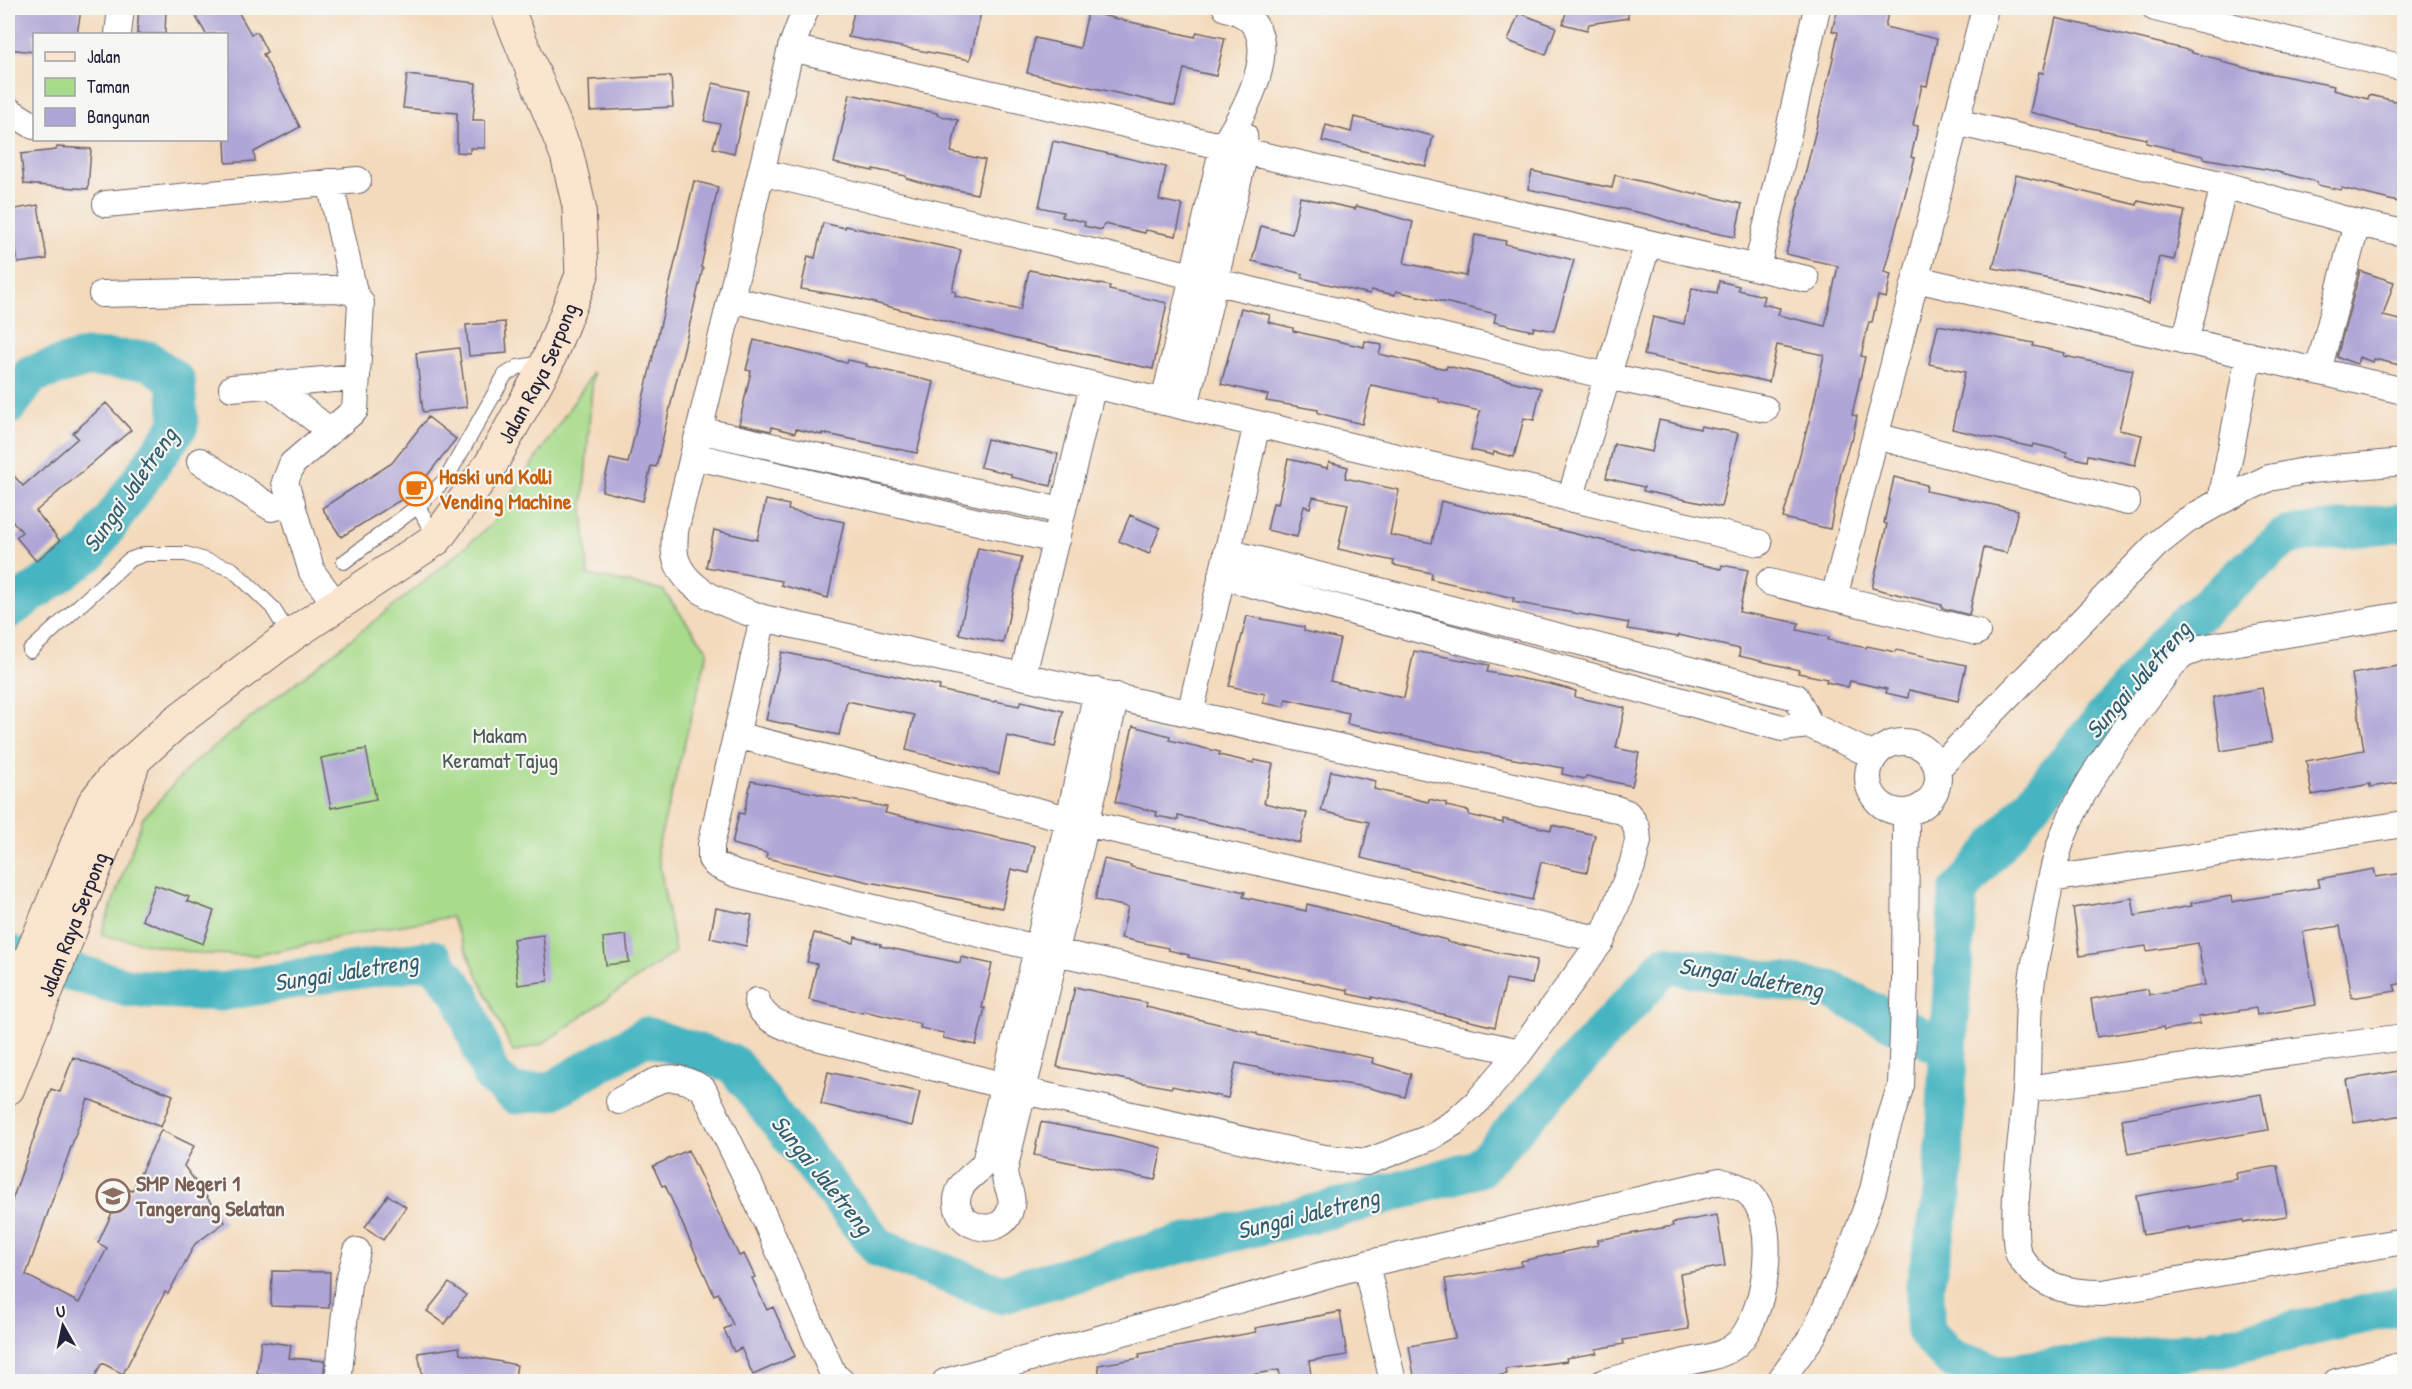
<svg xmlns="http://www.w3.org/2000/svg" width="2412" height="1389" font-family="'Patrick Hand',sans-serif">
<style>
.green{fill:#a8db8b;stroke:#657e63;stroke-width:1.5}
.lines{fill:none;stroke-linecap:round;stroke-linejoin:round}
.river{stroke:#47b5c1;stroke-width:39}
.building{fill:#afa5d6}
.lane-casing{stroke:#6c6268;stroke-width:16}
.street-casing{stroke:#6c6268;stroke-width:28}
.secondary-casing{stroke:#6c6268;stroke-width:35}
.lane{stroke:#fff;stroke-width:14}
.street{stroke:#fff;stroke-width:26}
.secondary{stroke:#fce5cf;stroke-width:33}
.labels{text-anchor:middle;stroke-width:4.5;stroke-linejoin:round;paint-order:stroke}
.street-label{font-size:22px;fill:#22223b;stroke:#f6f6f2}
.food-label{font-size:22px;font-weight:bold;fill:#c56008;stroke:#f6f6f2;text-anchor:start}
.park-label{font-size:22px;fill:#4a5a53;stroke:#f6f6f2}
.education-label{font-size:22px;font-weight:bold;fill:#785e54;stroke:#f6f6f2;text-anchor:start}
.water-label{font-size:24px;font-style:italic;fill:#315d71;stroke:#f6f6f2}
</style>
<rect width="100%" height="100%" fill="#f6f6f2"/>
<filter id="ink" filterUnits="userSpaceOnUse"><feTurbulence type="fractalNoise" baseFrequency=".0167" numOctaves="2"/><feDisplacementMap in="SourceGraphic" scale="12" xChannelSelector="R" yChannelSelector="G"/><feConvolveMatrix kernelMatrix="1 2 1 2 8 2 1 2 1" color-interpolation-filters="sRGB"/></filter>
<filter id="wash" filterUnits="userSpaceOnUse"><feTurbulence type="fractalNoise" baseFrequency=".008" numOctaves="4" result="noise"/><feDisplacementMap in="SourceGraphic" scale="24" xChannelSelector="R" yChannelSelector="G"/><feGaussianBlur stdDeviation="1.35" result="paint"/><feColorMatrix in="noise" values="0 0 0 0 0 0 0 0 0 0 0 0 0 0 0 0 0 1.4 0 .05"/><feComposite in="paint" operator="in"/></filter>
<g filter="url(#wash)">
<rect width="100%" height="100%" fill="#f4dabc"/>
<!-- green -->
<path class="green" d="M593,373L583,507L588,575L663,590L708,651L657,850L675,952L542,1044L513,1052L451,917L379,929L258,955L201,954L101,935L143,818L191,765L425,581L492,524Z"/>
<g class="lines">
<!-- river -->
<path class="river" d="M8,406L32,374L86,358L148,360L176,381L179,425L89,553L8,610
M8,954L129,988L221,992L319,975L433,959L461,995L491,1075L515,1095L551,1091L646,1036L733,1064L879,1248L1000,1294L1179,1245L1357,1203L1479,1168L1666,964L1831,990L1948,1050L1958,892L2174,634L2286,536L2404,522
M1948,1050L1943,1194L1925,1284V1330L1950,1358L1999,1374L2224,1347L2404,1305"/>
</g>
<g id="blocks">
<!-- building -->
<path class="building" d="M10,8H68L81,10L77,34H34V52L8,49V15Z
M139,8H166L165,34H137Z
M213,8H236L251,34L257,32L267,52L263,54L300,127L254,152L255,161L226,163L225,140H226V34H206L196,17Z
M855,8H982L970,60L848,37Z
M1567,8H1628V18L1589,24L1587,30L1563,24Z
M1838,8H1889L1885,27L1937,39L1927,86L1922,85L1913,125L1918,126L1911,157L1915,158L1884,272L1891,274L1886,298L1878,296L1872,322H1869L1861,356L1865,357L1852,415L1857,416L1852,441H1850L1841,472L1830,529L1783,518L1813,406L1824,355L1777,345L1769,382L1644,355L1653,317L1684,324L1692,288L1717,293L1719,281L1739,286L1738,290L1764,296L1762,304L1780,308L1778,315L1825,326L1838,266L1786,254L1833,58L1838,32L1832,31Z
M1088,12L1195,37L1197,32L1225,38L1216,76L1184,69L1175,106L1027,73L1035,38L1080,48Z
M1519,13L1556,27L1546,55L1508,41Z
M2056,18L2192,51V53L2222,60V62L2249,69L2334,86L2333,90L2368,99L2369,95L2404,103V174L2398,202L2342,188L2341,190L2317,185V182L2270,170L2203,158V156L2146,143L2147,139L2086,127L2030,112L2039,72L2043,73Z
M407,75L476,83L473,120H485V148H470V153L457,152V113L403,108Z
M671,76L673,107L590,111L589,80Z
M713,83L748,91L734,153L713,148L720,124L704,121Z
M850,94L937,113V115L958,120L951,152L985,160L977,194L923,183L906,178V176L873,169V171L834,163Z
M1354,117L1433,136L1426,166L1322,141L1326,125L1351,132Z
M1053,141L1166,167L1159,200L1183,205L1176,236L1146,230L1145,233L1104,224L1102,230L1084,226L1085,222L1062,217L1063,212L1039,207Z
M57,147L91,149L88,189L24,184L21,154L56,150Z
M1532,171L1612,188L1615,175L1697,195L1698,193L1742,204L1735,237L1690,228L1650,215L1528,189Z
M2016,175L2137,205L2138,201L2185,211L2174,260L2159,257L2149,303L2081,285L1993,268Z
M694,181L718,187L701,267L703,268L656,467L651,466L643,501L602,491L610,459L628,463Z
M1300,197L1355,209L1356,206L1372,210L1413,222L1404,263L1466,276L1475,235L1506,241L1505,244L1574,260L1554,331L1534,327L1533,331L1494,322L1496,314L1396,291L1395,295L1371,290L1370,294L1352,290L1302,278L1303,274L1252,261L1261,226L1292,234Z
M38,205L47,259L18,263L9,210Z
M823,223L845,228V226L961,250L952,291L956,292L955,296L1020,310L1029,270L1110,286L1109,290L1167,303L1153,369L1016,339L855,298L801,289L808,256L815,258Z
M2360,271L2394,282L2383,316L2404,321V366L2374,359L2373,362L2359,357L2357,364L2337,357Z
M1241,308L1270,315L1268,322L1293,328V331L1364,347L1365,341L1382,345L1379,354L1446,369L1447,366L1541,388L1534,420L1524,418L1514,457L1494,452L1493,455L1471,450L1480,411L1439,402V399L1371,385L1362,424L1318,413V410L1266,401L1268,395L1221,384Z
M505,322L507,353L469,356L466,325Z
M1938,325L2034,343L2033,346L2065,353L2064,356L2133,370L2119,430L2142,435L2135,465L2088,455L2087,461L2066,456L2067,452L2033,444L2032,447L1952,429L1965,372L1929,364Z
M754,340L847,363L848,360L867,364L866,366L934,382L917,453L822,433V435L796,429L795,433L772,427L771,431L739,424L751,371L746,370Z
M459,348L467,407L423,412L416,353Z
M106,403L131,430L36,511L60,541L36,561L16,537L22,532L8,516V469L23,486L78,438L73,433Z
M428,417L456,439L415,491L341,537L322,508L392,463Z
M1659,420L1700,429L1701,426L1738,433L1721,507L1643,491L1644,487L1606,478L1614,444L1652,452Z
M987,439L1058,454L1051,486L1011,477V474L980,467Z
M1288,459L1327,468L1329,462L1348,467L1345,478L1399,490L1390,535L1432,543L1441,501L1686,561L1721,569L1722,565L1748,570L1739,612L1799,623L1797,630L1829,637L1828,640L1866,648L1867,646L1895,652L1896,650L1966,665L1958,701L1909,690L1908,698L1886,693L1887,689L1850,681L1848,687L1826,682L1827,679L1798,673L1799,670L1739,656L1740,649L1679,635L1678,637L1627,629L1629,623L1513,602L1514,598L1431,579L1432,573L1393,565L1394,561L1338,549L1348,504L1313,497L1310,508L1304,506L1297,537L1267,530L1273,503L1278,504Z
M1894,477L1927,485L1926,491L2018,510L2007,553L1984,548L1969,615L1942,608V605L1872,588L1887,524L1884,523Z
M766,500L789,505L788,510L844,522L828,598L781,585L782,581L706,567L714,530L757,540Z
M1130,515L1160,528L1149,554L1119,541Z
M978,548L1022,557L1003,643L959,634Z
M1247,616L1304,627V631L1340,639L1330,681L1334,682L1404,698L1414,651L1489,665L1487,672L1550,684L1576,691L1575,697L1625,708L1616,748L1639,753L1632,786L1586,776L1585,779L1562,774L1563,768L1476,752L1347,724L1349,713L1286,699L1284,707L1263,703L1265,694L1229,686Z
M782,652L914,680L940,686L939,690L994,702L995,701L1019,706L1021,701L1063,711L1055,747L1007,736L999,774L906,750L914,715L847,701L839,735L766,720Z
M2404,665V782L2370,787V784L2312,795L2306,761L2364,750L2352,674Z
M2262,688L2272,742L2221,751L2213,697Z
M1133,726L1170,736L1169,740L1220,752L1219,755L1254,763V760L1273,764L1264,803L1307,813L1300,843L1203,821L1178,816V820L1156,816L1157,812L1115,802Z
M366,749L376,799L331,808L321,758Z
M1331,771L1376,781L1374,789L1428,802L1429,799L1446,803V806L1469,811V815L1503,823V819L1551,830L1552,825L1595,835L1587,872L1541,862L1532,900L1361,858L1369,822L1321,811Z
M751,781L887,807L885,813L1035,846L1029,873L1011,869L1002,908L869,882L766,858L767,853L732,844L739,813L744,814Z
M1104,859L1131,865V867L1245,892L1243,897L1306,911L1307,904L1447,940V942L1537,960L1532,984L1506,979L1495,1027L1372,997V999L1348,994V990L1188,957L1189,955L1168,950V948L1121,938L1128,907L1095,900Z
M2374,869L2376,877L2404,873V983L2394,985L2396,991L2352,998L2340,926L2303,932L2316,1005L2257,1015L2256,1008L2198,1017L2200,1024L2164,1030L2163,1027L2097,1037L2091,999L2148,989L2149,995L2205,985L2198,943L2147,951L2146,946L2080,956L2073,908L2132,898L2135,916L2192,906L2191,903L2231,896L2232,902L2320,887L2318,879Z
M155,885L189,897L187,901L214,911L203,944L142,920Z
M716,908L752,915L746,946L710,938Z
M814,933L854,943L855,937L881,944L880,946L960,963L961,957L992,964L982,1008H985L976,1045L943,1038L944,1033L920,1028L921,1024L864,1011L863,1013L809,1000L817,964L807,962Z
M543,935L548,981L518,985L513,939Z
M626,935L629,962L606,965L603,938Z
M1075,987L1147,1003L1146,1007L1257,1033V1035L1373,1058L1372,1063L1411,1074L1405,1097L1366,1087L1301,1077L1236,1063L1228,1098L1172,1086L1171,1088L1057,1067Z
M73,1057L173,1095L161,1127L88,1099L26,1275L79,1303L107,1248L98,1243L124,1187L132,1191L161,1130L194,1146L184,1166L225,1222L195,1244L168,1294L165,1292L123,1374L102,1363L92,1382H41L27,1374L19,1382H8V1212L51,1089L60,1092Z
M2404,1070V1115L2354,1123L2346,1080Z
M828,1072L920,1092L912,1126L821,1104Z
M2261,1094L2268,1130L2128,1154L2122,1119Z
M1041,1122L1110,1135L1162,1148L1155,1180L1034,1155Z
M688,1150L739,1256L744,1254L755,1277L752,1278L767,1310L773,1307L795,1356L753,1375L741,1348L734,1352L724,1329L733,1325L718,1293L714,1295L665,1185L662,1186L653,1166Z
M2278,1166L2287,1216L2244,1223V1220L2190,1229V1227L2143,1235L2136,1196L2237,1179L2236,1173Z
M388,1195L406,1207L383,1240L365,1227Z
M1717,1215L1725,1266L1680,1274L1689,1329L1623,1340L1624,1344L1596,1349L1597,1353L1566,1358L1567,1361L1506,1369L1507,1374L1478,1380L1415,1382L1409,1346L1455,1338L1445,1279L1522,1266L1521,1261L1598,1245L1597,1240L1673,1226L1672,1223Z
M272,1271L330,1272L329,1308L271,1306Z
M449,1283L466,1295L445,1324L427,1311Z
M1340,1312L1347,1355L1309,1361L1312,1382H1281L1279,1370L1208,1382H1101L1098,1365L1140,1358L1139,1354L1256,1332L1255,1328Z
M261,1341L291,1345L289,1358L325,1361L323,1382H291V1376L257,1373Z
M459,1347L460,1354L517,1365L514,1382H424L418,1353Z"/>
</g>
</g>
<g filter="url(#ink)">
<use href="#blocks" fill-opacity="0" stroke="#6c6268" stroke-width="1.5"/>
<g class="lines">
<!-- lane casing -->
<g class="lane-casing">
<path id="lane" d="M435,538L418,506L446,479L505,375L518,367L544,363
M344,562L418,506
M30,651L129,560L145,554H186L232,569L272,607L290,636"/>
</g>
<!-- street casing -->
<g class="street-casing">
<path id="street" d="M2155,8L2404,68
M118,34L121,8
M791,48L1806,279
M8,110L34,126
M1956,122L2224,185L2357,223L2404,233
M761,172L1607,376L1765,409
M330,182L354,292
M106,204L358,180
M1757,268L1817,8
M1916,279L2404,391
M102,294L334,289L354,292L361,303L355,410L292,464L285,482L312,572L337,606
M731,299L1759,543
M2185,342L2224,185
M2318,371L2357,223
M271,385L330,431
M232,388L357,377
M1164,402L1223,146C1246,110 1295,24 1226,8
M1185,407L1245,152L1244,135
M699,430L1062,511
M1876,436L2127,502
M693,456L1056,540
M200,461L272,508L292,503
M1570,499L1648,243
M2221,501L2249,355
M1227,552L1796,697L1810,725
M1221,576L1782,728L1810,725L1874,756
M1769,582L1977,632
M1834,598L1985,8
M2404,615L2201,648L2183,655L2173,664C2133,718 2088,772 2063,836C2052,867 2047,900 2041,933C2037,953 2032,974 2030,995C2026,1027 2029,1059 2026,1091C2024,1120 2007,1237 2020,1257C2040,1288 2069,1293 2103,1293L2404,1241
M763,618L711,845V859L716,865L736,874L1037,948L1520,1052
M1023,675L1093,385
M1097,691L1069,819L985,1162C978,1173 965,1178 960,1189C943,1226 1004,1245 1011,1206C1014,1193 1004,1184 1004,1171L1116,696
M1190,714L1257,424
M736,735L1085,823L1602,940
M1868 777a35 35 0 1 1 70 0a35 35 0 1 1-70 0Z
M1937,769L2157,544L2186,521L2221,501L2269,478L2310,470L2404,462
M2051,879L2404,824
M757,1001C763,1021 783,1025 801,1033L1024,1091L1324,1158L1367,1162L1429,1138L1455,1122L1478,1101L1520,1052L1602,940L1632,866L1638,841L1637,829L1633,821L1627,813L1616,809L763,618C732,606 687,594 676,559C673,550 675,539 675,531L791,48L806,8
M2026,1089L2404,1037
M619,1101C651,1084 668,1066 703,1089L750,1185L833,1374L842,1382
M1366,1264L1393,1382
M338,1382L348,1284L357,1251
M945,1382L1366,1264L1720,1181C1728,1184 1740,1186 1746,1191C1783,1217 1765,1325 1733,1347C1719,1357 1701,1359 1685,1362C1658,1369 1631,1375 1604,1382
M1779,1382L1814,1334L1850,1253L1873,1190L1885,1135L1901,1085L1905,979L1906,812
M2336,1382L2404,1365"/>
</g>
<!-- secondary casing -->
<g class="secondary-casing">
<g id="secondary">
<path id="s1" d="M8,1012L94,803L111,781L176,722L290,636L436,539L491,464L547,363L582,275L579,206L567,155L507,8"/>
<path id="s2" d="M8,1088L117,812L132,767"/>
</g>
</g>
<!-- lane -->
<use href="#lane" class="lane"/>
<!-- street -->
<use href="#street" class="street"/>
<!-- secondary -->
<use href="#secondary" class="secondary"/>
</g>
</g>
<!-- icons -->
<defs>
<g id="cafe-ring" transform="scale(1.725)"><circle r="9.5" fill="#f6f6f2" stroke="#e8710a" stroke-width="1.5"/><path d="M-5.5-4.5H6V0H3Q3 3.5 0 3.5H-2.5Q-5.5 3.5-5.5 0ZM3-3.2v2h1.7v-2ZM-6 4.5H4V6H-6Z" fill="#e8710a"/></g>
<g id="school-ring" transform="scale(1.725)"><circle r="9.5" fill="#f6f6f2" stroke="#8d6e63" stroke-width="1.5"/><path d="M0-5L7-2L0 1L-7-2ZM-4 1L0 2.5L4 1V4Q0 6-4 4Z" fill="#8d6e63"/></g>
</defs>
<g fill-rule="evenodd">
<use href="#cafe-ring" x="416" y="489"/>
<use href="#school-ring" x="113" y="1196"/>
</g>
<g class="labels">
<!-- street labels -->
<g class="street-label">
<text dy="8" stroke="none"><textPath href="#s1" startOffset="855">Jalan Raya Serpong</textPath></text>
<text dy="8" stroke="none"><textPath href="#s2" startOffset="176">Jalan Raya Serpong</textPath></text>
</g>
<!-- food labels -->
<g class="food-label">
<text x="439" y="484">Haski und Kolli<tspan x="439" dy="25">Vending Machine</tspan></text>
</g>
<!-- park labels -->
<g class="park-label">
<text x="500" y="743">Makam<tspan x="500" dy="25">Keramat Tajug</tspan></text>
</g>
<!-- education labels -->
<g class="education-label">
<text x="136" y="1191">SMP Negeri 1<tspan x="136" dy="25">Tangerang Selatan</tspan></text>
</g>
<!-- water labels -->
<g class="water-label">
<text transform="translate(130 490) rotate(-55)" y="8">Sungai Jaletreng</text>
<text transform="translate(2138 680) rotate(-49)" y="8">Sungai Jaletreng</text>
<text transform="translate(346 972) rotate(-9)" y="8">Sungai Jaletreng</text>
<text transform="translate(1751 978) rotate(10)" y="8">Sungai Jaletreng</text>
<text transform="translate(822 1175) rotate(51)" y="8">Sungai Jaletreng</text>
<text transform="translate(1308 1214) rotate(-14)" y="8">Sungai Jaletreng</text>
</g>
</g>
<!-- margin -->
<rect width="2412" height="1389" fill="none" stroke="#f6f6f2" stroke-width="30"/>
<!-- legend -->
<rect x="33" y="33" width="195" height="108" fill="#f6f6f2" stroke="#a1a1a9" stroke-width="1.5"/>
<rect x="45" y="52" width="30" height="9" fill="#fce5cf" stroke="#a1a1a9" stroke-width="1.5"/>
<text x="87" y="63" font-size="18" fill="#22223b">Jalan</text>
<rect x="45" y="78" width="30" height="18" fill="#a8db8b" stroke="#a1a1a9" stroke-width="1.5"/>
<text x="87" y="93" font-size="18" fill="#22223b">Taman</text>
<rect x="45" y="108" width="30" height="18" fill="#afa5d6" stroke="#a1a1a9" stroke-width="1.5"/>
<text x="87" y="123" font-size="18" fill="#22223b">Bangunan</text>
<!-- north arrow -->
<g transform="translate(63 1326) rotate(351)" stroke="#f6f6f2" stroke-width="4.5" paint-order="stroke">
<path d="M0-4.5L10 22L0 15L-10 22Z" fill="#22223b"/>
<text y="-9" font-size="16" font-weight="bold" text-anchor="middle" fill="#22223b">U</text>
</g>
</svg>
